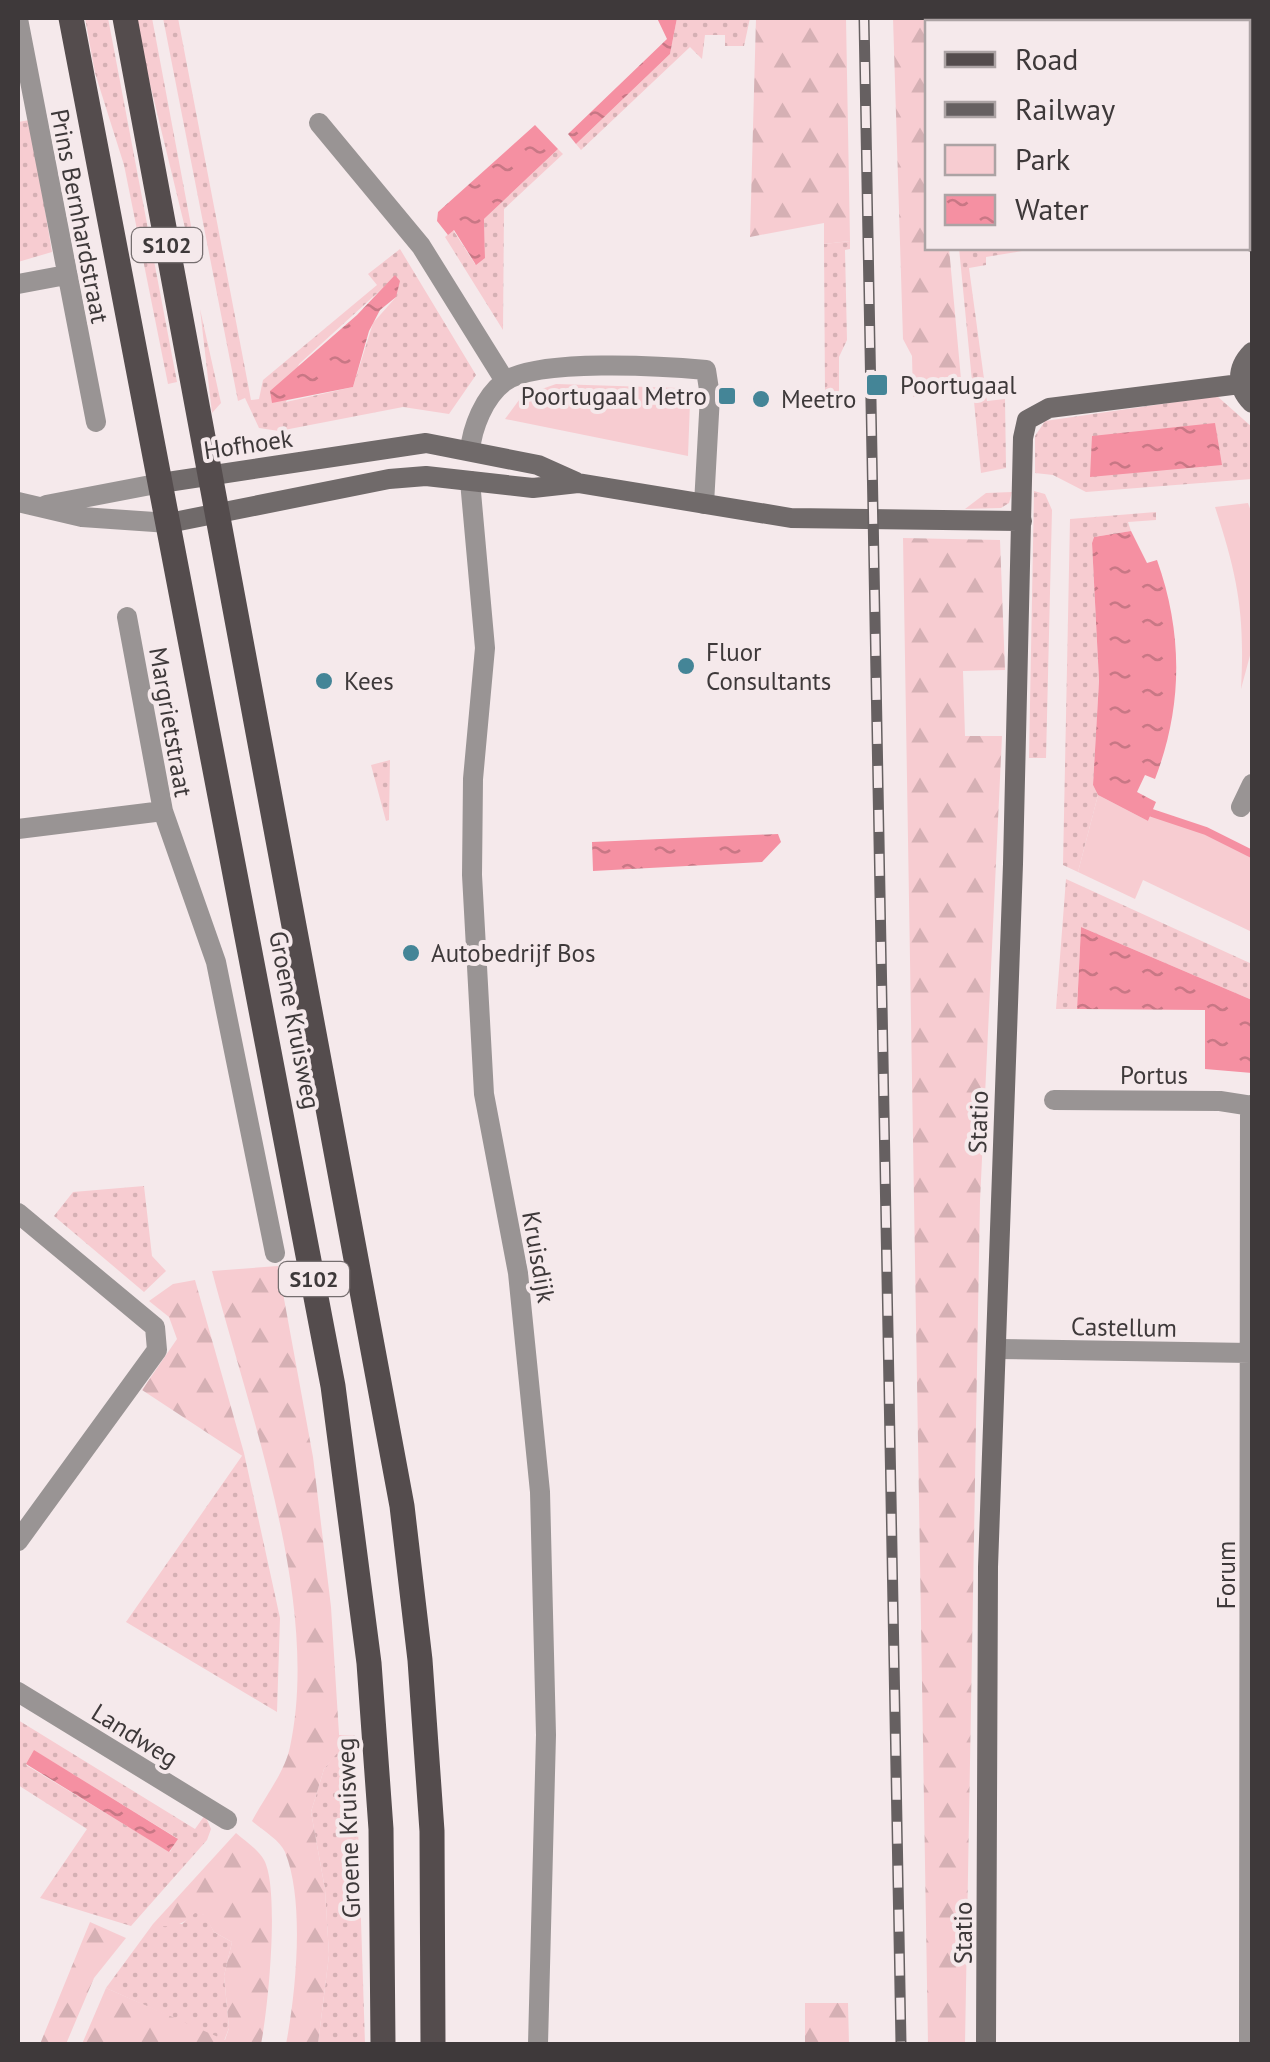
<svg xmlns="http://www.w3.org/2000/svg" width="1270" height="2062" font-family="'PT Sans',sans-serif">
<style>
.grass{fill:url(#grass-dots);fill-rule:evenodd}
.forest{fill:url(#forest-firs)}
.green{fill:#f7ccd1}
.water{fill:url(#water-ripples)}
.lines{fill:none;stroke-linecap:round;stroke-linejoin:round}
.stream{stroke:#f590a2;stroke-width:8}
.street{stroke:#999494;stroke-width:20}
.secondary{stroke:#706a6a;stroke-width:20}
.primary{stroke:#544c4d;stroke-width:25}
.rail-casing{stroke:#666061;stroke-width:11}
.rail{stroke:#f5e9eb;stroke-width:8;stroke-dasharray:22;stroke-linecap:butt}
.poi-dot{fill:#448597;stroke:#f5e9eb;stroke-width:4}
.labels{text-anchor:middle;stroke-width:8;stroke-linejoin:round;paint-order:stroke}
.shield{fill:#f5e9eb;stroke:#756e6f;stroke-width:2.5}
.shield-label{font-size:22px;font-weight:bold;fill:#3e393a}
.street-label{font-size:25px;fill:#3e393a;stroke:#f5e9eb}
.poi-label{font-size:25px;fill:#3e393a;stroke:#f5e9eb;text-anchor:start}
</style>
<defs>
<pattern id="grass-dots" width="8" height="8" patternUnits="userSpaceOnUse" patternTransform="scale(2.5)"><rect width="8" height="8" fill="#f7ccd1"/><path d="M2 2h.1M6 6h.1" fill="none" stroke="#d5b0b4" stroke-width="1.8" stroke-linecap="round"/></pattern>
<pattern id="forest-firs" width="22" height="20" patternUnits="userSpaceOnUse" patternTransform="scale(2.5)"><rect width="22" height="20" fill="#f7ccd1"/><path d="M5 1l3.5 6h-7zM16 11l3.5 6h-7z" fill="#d5b0b4"/></pattern>
<pattern id="water-ripples" width="26" height="14" patternUnits="userSpaceOnUse" patternTransform="scale(2.5)"><rect width="26" height="14" fill="#f590a2"/><path d="M2 4q2-2 4 0t4 0M15 11q2-2 4 0t4 0" fill="none" stroke="#c87785"/></pattern>
</defs>
<rect width="100%" height="100%" fill="#f5e9eb"/>
<!-- grass -->
<path class="grass" d="M85,18H108L177,382L168,384L124,165L95,73Z
M134,18H152L192,231L186,232Z
M163,18H178L251,400L259,399L263,380L377,285L368,274L400,249L476,375L449,414L403,407L279,431L259,428L245,398L238,401ZM396,276V297L373,323L353,387L286,402L299,364Z
M677,18H750L744,46H725V35H705L702,59L690,47L581,150L576,144L670,54Z
M30,120L52,252L18,262V122Z
M558,149L563,154L504,209L503,330L445,237L453,230L475,264L485,257L484,219Z
M850,241V249L845,250L847,340L839,357V398L825,392L824,244Z
M959,248H1020L1022,251L986,257V265L969,268L987,401L1005,399L1006,468L981,473Z
M200,309L221,403L212,413Z
M1217,396L1252,427V479L1086,492L1053,475L1035,473V436L1045,421Z
M1034,491L1045,494L1052,510L1046,758H1029Z
M1012,492L1009,503L1001,508L965,509L986,493Z
M1156,512V520L1128,522L1131,531L1094,537L1092,543L1099,681L1093,785L1098,795L1078,872L1063,865L1070,519Z
M390,760L389,820L386,821L371,765Z
M1066,879L1252,964V1000L1081,927L1077,1009H1056Z
M144,1186L152,1256L166,1271L144,1292L54,1216L73,1192Z
M244,1453L280,1618L277,1712L126,1622Z
M18,1720L195,1829L205,1815L211,1829L207,1840L131,1926L40,1898L87,1829L18,1785ZM35,1751L177,1838L170,1852L26,1765Z
M338,1735H355L365,2044H318L329,1955L325,1889L311,1812L324,1769L339,1750Z
M195,1912L205,1915L214,1932L232,1942L224,1976L229,2028L224,2041L106,1988L153,1924H182Z"/>
<!-- forest -->
<path class="forest" d="M756,18H846L850,241L824,244V223L750,237Z
M893,18H926L928,248H949L962,390L913,397L912,356L903,339Z
M903,538L1000,540L1005,670L963,671L965,736H1002L980,1201L965,2044H928Z
M278,1266L313,1457L331,1607L340,1750L324,1769L311,1812L325,1889L329,1955L318,2044H286C296,1993 305,1901 285,1852C280,1840 262,1830 252,1821C264,1798 285,1772 290,1747C321,1602 249,1413 212,1271Z
M195,1280L244,1453V1457L142,1390L177,1339L169,1317L149,1301L173,1284Z
M236,1833C244,1840 259,1850 264,1860C280,1889 268,2010 261,2044H82L106,1988L225,2040L229,2028L224,1976L232,1942L214,1932L204,1915L195,1913C181,1926 172,1929 153,1924Z
M90,1922L126,1938L94,1978L66,2044H40Z
M805,2003H848L849,2044H805Z"/>
<!-- green -->
<path class="green" d="M556,384L679,388L690,402L688,456L505,419L522,396Z
M1248,503L1252,514V648L1241,689C1245,615 1238,577 1215,507Z
M1098,795L1148,821L1152,813L1206,831L1252,854V932L1143,880L1135,899L1078,872Z"/>
<!-- water -->
<path class="water" d="M657,18H677L670,54L576,144L568,134L667,39Z
M535,125L558,149L484,219L485,258L476,265L454,230L448,235L437,221L438,212Z
M395,275L400,281L396,297L380,310L369,331L353,387L272,403L270,391L357,315Z
M1215,423L1222,465L1090,477L1092,436Z
M1131,531L1147,563L1157,560C1183,633 1183,706 1155,779L1145,775L1137,792L1156,802L1148,821L1098,795L1093,785L1099,681L1092,543L1094,537Z
M778,834L781,842L762,862L593,871L592,842Z
M1081,927L1252,1000V1073L1205,1069V1010L1077,1009Z
M34,1750L178,1839L169,1852L26,1764Z"/>
<g class="lines">
<!-- stream -->
<path class="stream" d="M1152,813L1206,831L1252,854"/>
<!-- street -->
<path class="street" d="M18,19L96,422
M319,123L421,246L505,381
M18,284L66,275
M470,451C472,428 484,397 504,382C536,358 664,366 706,370L710,396L704,504
M470,481L485,648L473,779L472,875L484,1094L518,1273L540,1492L546,1735L538,2044
M18,502L82,517L169,523
M46,505L161,483
M1241,807L1252,784
M163,811L216,962L275,1253
M18,829L163,811L127,617
M1054,1100L1220,1101L1252,1106
M18,1213L155,1327L157,1350L18,1541
M997,1349L1250,1353
M18,1692L227,1820
M1249,2044L1250,1105"/>
<!-- secondary -->
<path class="secondary" d="M1207,18L1208,22
M1248,208L1252,242
M1252,352C1236,368 1236,387 1252,403
M161,483L426,443L538,465L576,482
M169,523L389,479L426,476L533,488L578,483L791,518L1022,521
M986,2044L988,1567L1013,864L1023,438L1027,420L1049,408L1240,384"/>
<!-- primary -->
<path class="primary" d="M71,18L333,1386L369,1663L381,1829L383,2044
M125,18L402,1506L420,1660L432,1831L433,2044"/>
<!-- rail casing -->
<g class="rail-casing">
<path id="rail" d="M864,18L901,2044"/>
</g>
<!-- rail -->
<use href="#rail" class="rail"/>
</g>
<!-- markers -->
<g class="poi-dot">
<rect x="865" y="373" width="24" height="24" rx="5"/>
<rect x="717" y="386" width="20" height="20" rx="5"/>
<circle cx="761" cy="399" r="10"/>
<circle cx="686" cy="666" r="10"/>
<circle cx="324" cy="681" r="10"/>
<circle cx="411" cy="953" r="10"/>
</g>
<g class="labels">
<!-- shield labels -->
<g class="shield">
<rect x="132" y="228" width="70" height="34" rx="8"/>
<rect x="279" y="1262" width="70" height="34" rx="8"/>
</g>
<g class="shield-label">
<text x="167" y="253">S102</text>
<text x="314" y="1287">S102</text>
</g>
<!-- street labels -->
<g class="street-label">
<text transform="translate(80 216) rotate(79)" y="9">Prins Bernhardstraat</text>
<text transform="translate(248 444) rotate(-8)" y="9">Hofhoek</text>
<text transform="translate(171 722) rotate(80)" y="9">Margrietstraat</text>
<text transform="translate(295 1020) rotate(79)" y="9">Groene Kruisweg</text>
<text x="1154" y="1084">Portus</text>
<text transform="translate(978 1122) rotate(-88)" y="9">Statio</text>
<text transform="translate(539 1257) rotate(80)" y="9">Kruisdijk</text>
<text transform="translate(1124 1327) rotate(1)" y="9">Castellum</text>
<text transform="translate(1226 1575) rotate(-90)" y="9">Forum</text>
<text transform="translate(135 1735) rotate(32)" y="9">Landweg</text>
<text transform="translate(348 1828) rotate(-92)" y="9">Groene Kruisweg</text>
<text transform="translate(963 1933) rotate(-90)" y="9">Statio</text>
</g>
<!-- poi labels -->
<g class="poi-label">
<text x="900" y="394">Poortugaal</text>
<text x="707" y="405" text-anchor="end">Poortugaal Metro</text>
<text x="781" y="408">Meetro</text>
<text x="706" y="661">Fluor<tspan x="706" dy="29">Consultants</tspan></text>
<text x="344" y="690">Kees</text>
<text x="431" y="962">Autobedrijf Bos</text>
</g>
</g>
<!-- border -->
<rect width="1270" height="2062" fill="none" stroke="#3e393a" stroke-width="40"/>
<!-- legend -->
<rect x="925" y="20" width="325" height="230" fill="#f5e9eb" stroke="#aca3a4" stroke-width="2.5"/>
<rect x="945" y="52" width="50" height="15" fill="#544c4d" stroke="#aca3a4" stroke-width="2.5"/>
<text x="1015" y="70" font-size="30" fill="#3e393a">Road</text>
<rect x="945" y="102" width="50" height="15" fill="#666061" stroke="#aca3a4" stroke-width="2.5"/>
<text x="1015" y="120" font-size="30" fill="#3e393a">Railway</text>
<rect x="945" y="145" width="50" height="30" fill="#f7ccd1" stroke="#aca3a4" stroke-width="2.5"/>
<text x="1015" y="170" font-size="30" fill="#3e393a">Park</text>
<rect x="945" y="195" width="50" height="30" fill="url(#water-ripples)" stroke="#aca3a4" stroke-width="2.5"/>
<text x="1015" y="220" font-size="30" fill="#3e393a">Water</text>
</svg>
